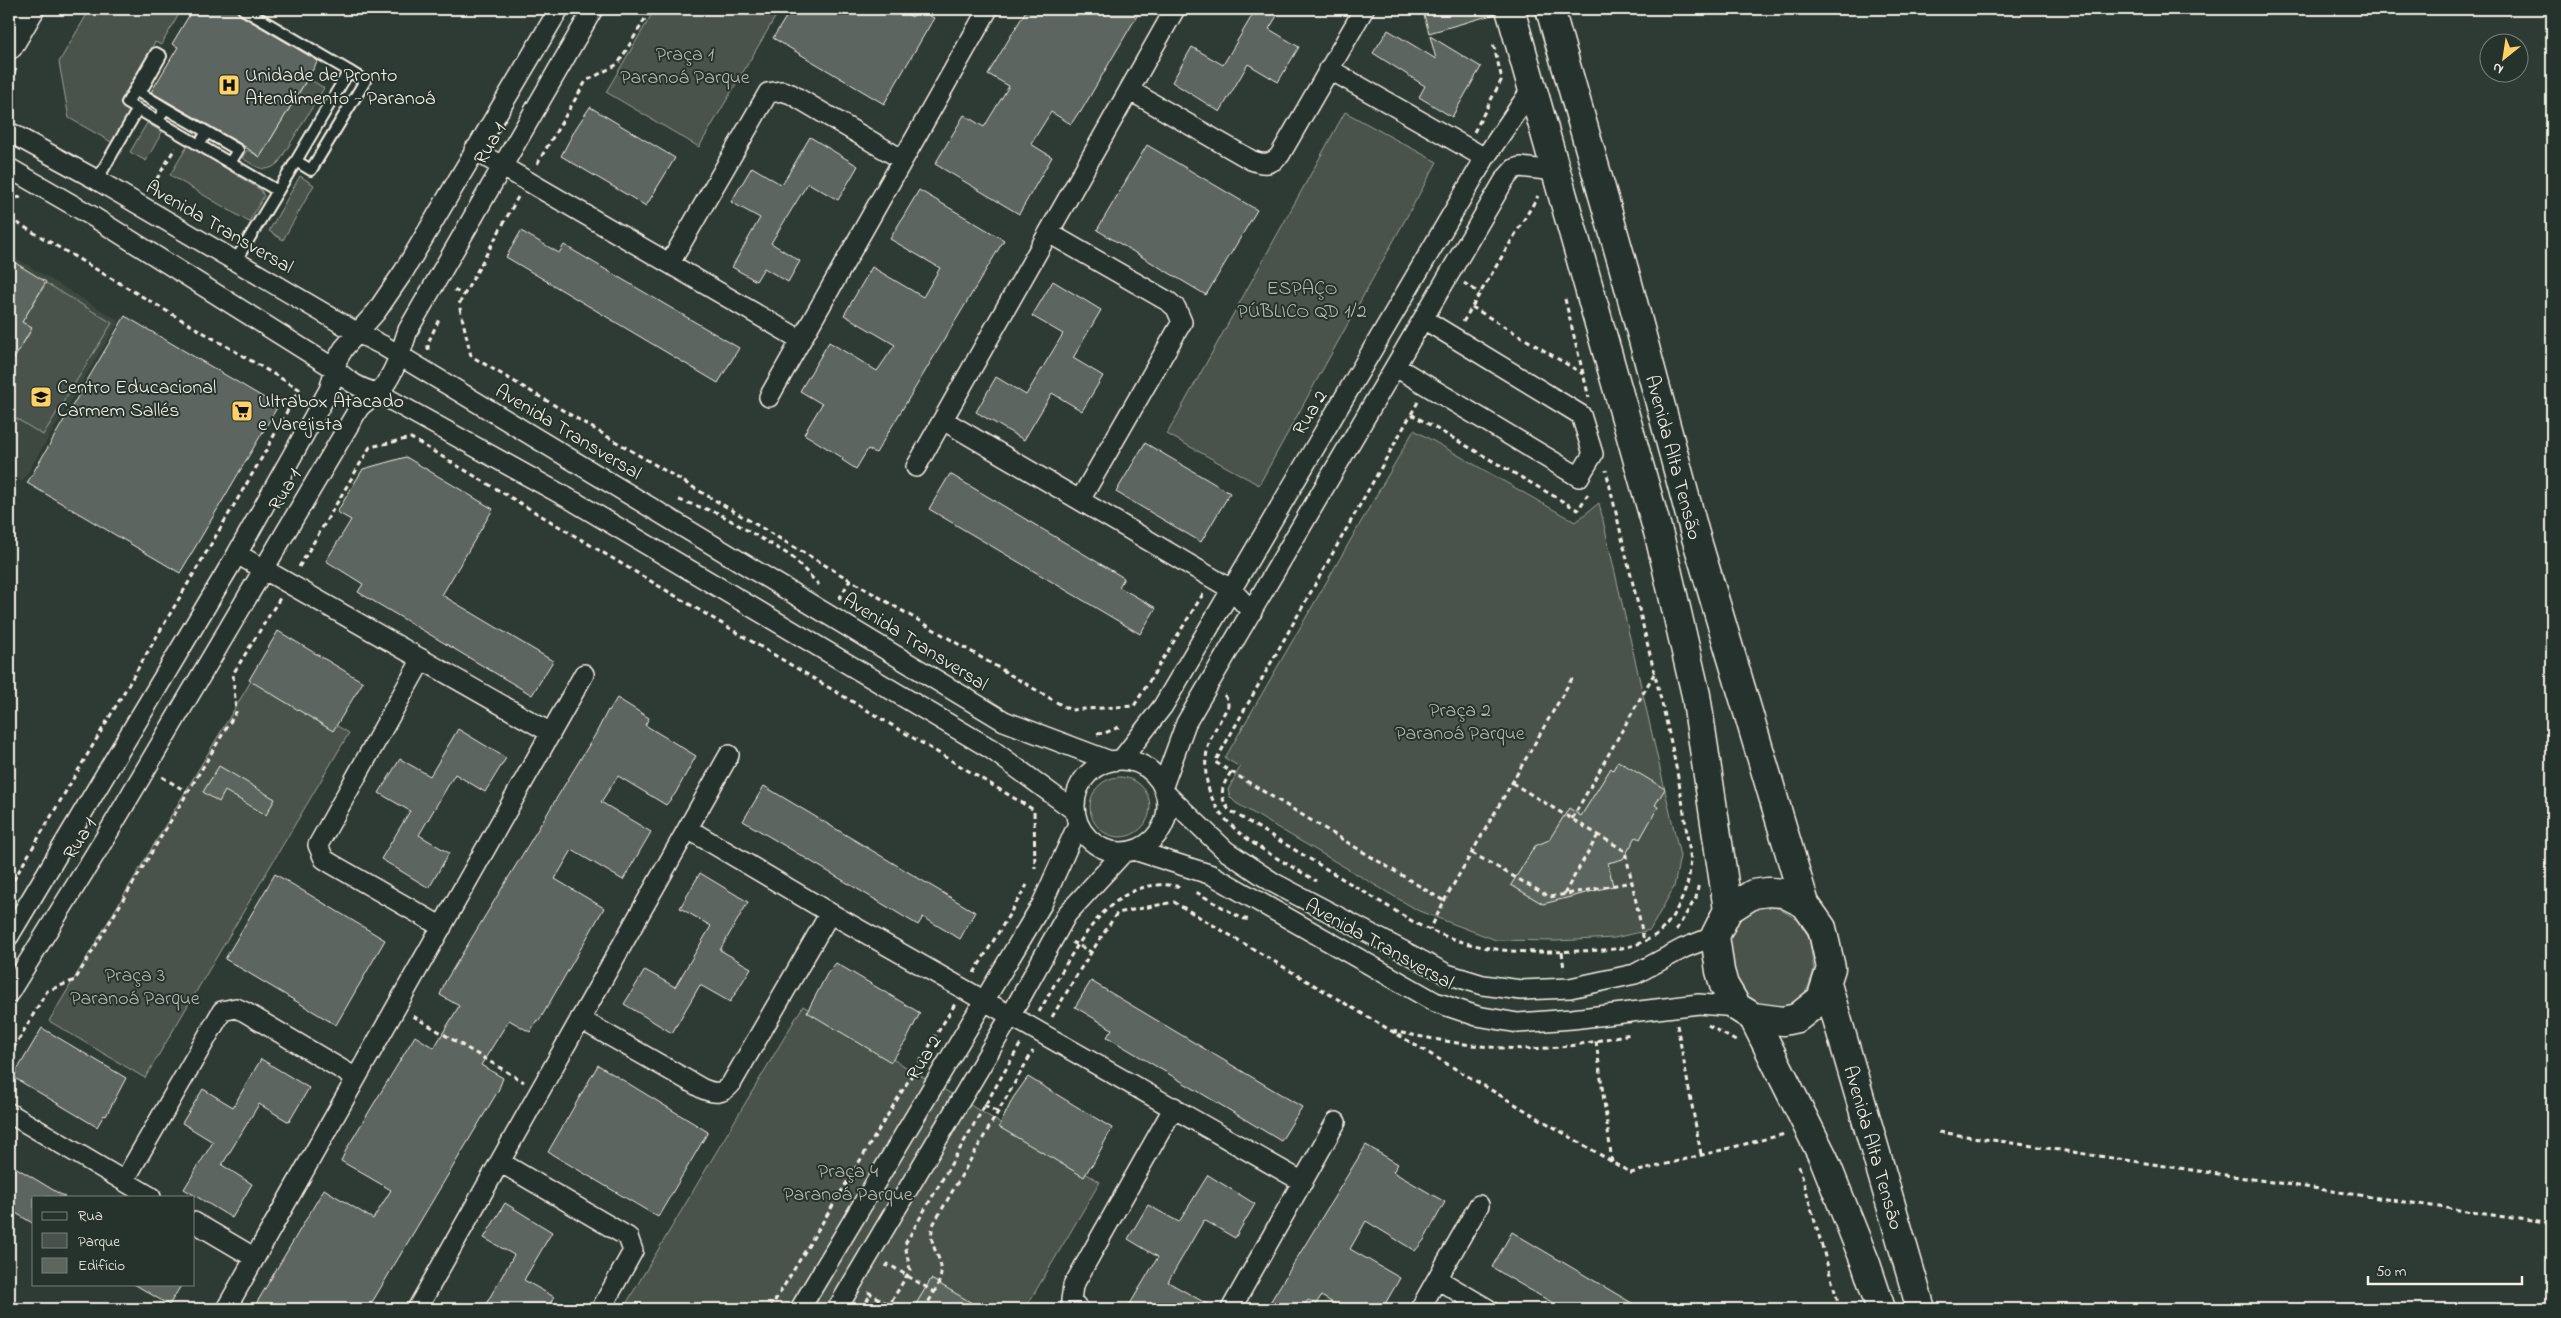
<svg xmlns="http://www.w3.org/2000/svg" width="2561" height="1318" font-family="'Indie Flower',sans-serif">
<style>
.built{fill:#3c4841}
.green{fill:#48524c;stroke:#9ea29a}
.building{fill:#5c655e;stroke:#f4f1e8}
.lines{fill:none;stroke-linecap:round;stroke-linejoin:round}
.lane-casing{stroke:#f4f1e8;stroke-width:14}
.street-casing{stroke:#f4f1e8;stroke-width:22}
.secondary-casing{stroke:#f4f1e8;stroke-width:31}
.path{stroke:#f4f1e8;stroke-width:3;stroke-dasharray:5 4;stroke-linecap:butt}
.lane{stroke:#26332d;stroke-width:10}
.street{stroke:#26332d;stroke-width:19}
.secondary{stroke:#26332d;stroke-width:28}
.labels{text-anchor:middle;stroke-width:4;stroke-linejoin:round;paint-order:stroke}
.park-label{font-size:20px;fill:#b8b9b1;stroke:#26332d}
.poi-label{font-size:20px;fill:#f4f1e8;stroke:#26332d;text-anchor:start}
.street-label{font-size:20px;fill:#f4f1e8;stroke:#26332d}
</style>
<rect width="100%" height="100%" fill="#2e3b34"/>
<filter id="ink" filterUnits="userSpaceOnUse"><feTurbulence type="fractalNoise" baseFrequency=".02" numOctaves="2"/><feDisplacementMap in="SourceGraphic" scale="10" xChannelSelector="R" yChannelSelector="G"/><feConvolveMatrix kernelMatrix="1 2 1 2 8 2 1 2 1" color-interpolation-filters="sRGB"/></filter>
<g filter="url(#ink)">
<!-- built -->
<path class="built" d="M9,254L119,321L22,482L9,474Z"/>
<!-- green -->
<path class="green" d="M90,9H182L161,45L155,42L120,102L132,110L113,143L69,118L59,62Z
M655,9H780L699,147L606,92Z
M308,78L324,88L279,162C266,175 257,167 242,158L247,150L260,157Z
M1345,112L1437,162L1259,485L1167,434Z
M147,123L162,132L146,161L130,152Z
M188,145L261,190L264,196L249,222L170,175Z
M300,176L314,185L283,240L269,231Z
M46,283L112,323L43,435L9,414V367L32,329L22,322Z
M1414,430L1575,522L1599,503L1680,856L1674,887L1650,930L1614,938L1556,941L1496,940L1419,911L1236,803L1230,797L1228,790L1240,767L1225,758Z
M254,676L349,733L145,1078L49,1021Z
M1090 807a30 30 0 1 1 60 0a30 30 0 1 1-60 0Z
M1766,905L1778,908L1798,920L1809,937L1814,970L1809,985L1803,997L1787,1007L1774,1009L1756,1004L1735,987C1730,953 1716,908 1766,905Z
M803,1006L1100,1182L1025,1309H623Z"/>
<!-- building -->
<path class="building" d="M193,9H236L240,15L318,61L260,157L241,144L151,92L178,47L172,44Z
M791,9H899L912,17L918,9L934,18L884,104L773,38Z
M1027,9H1141L1080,113L1079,112L1071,124L1051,112L1031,144L1052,157L1019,214L935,164L964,115L984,127L1009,86L988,74Z
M1256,9H1281L1269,29L1299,47L1278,82L1248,64L1220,112L1172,82L1192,47L1223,65Z
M1432,9H1495V14L1429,33L1424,15L1433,12Z
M1388,30L1436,59L1430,36L1481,67L1452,117L1419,97L1425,86L1373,53Z
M590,107L675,158L646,206L561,156L576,128Z
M810,137L858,166L838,200L808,183L771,243L800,261L788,282L764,268L756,281L732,267L760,218L731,202L752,167L782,185Z
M1147,145L1257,210L1206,295L1097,230Z
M919,190L1004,240L876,453L868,449L856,469L842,460L843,458L804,434L822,404L800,391L829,342L877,371L895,345L844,315L872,267L923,297L940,268L890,239Z
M521,231L559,253L564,245L739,348L718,383L506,257Z
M9,259L46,282L22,322L32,328L9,367Z
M1053,281L1101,310L1073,358L1103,376L1082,411L1052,393L1024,440L976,412L996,377L1026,395L1063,334L1032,316Z
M125,316L278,406L180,573L27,483Z
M1145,443L1230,493L1201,542L1116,492Z
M406,457L493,509L442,595L553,661L532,695L358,592L363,584L326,561L351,520L337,512L363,469Z
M950,474L1124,578L1119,587L1156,608L1140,634L929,509Z
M278,631L363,682L333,731L249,680Z
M617,698L649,718L645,725L696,756L675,794L666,805L618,776L601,802L651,832L623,880L572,850L555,879L604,908L539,1021L537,1020L530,1032L509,1020L481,1065L503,1078L498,1091L368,1309H253L324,1189L373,1219L391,1190L341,1161L347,1148L415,1036L434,1048L459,1006L440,995L445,982L595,735L608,710L609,711Z
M458,729L506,758L485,792L455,774L419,835L449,853L429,888L381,859L410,811L379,793L400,759L430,776Z
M1618,761L1665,789L1655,805L1658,807L1640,839L1636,837L1623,859L1608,863L1613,886L1543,904L1511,885L1535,846L1549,840L1569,808L1581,816L1611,768L1613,770Z
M219,766L275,799L266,815L225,791L219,802L203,792Z
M764,786L975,912L960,939L923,917L918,925L743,821Z
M700,873L748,902L720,950L751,968L730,1002L700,985L672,1033L624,1004L645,970L675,987L711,926L680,908Z
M275,874L385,940L336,1025L225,959Z
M836,963L920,1013L906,1041L891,1062L807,1012L827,974Z
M1091,981L1302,1107L1281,1141L1107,1037L1112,1029L1075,1007Z
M42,1028L126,1078L106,1116L104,1115L97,1127L13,1077Z
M261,1059L309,1088L289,1122L259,1104L222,1165L252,1184L232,1218L184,1189L213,1142L182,1123L203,1089L233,1107Z
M598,1065L708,1132L658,1217L548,1152Z
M1028,1077L1112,1128L1092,1166L1091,1165L1084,1177L999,1127L1013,1098Z
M1366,1145L1398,1164L1393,1172L1445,1202L1424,1240L1415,1251L1366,1221L1350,1249L1400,1278L1382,1309H1344L1321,1296L1316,1304L1308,1300L1302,1309H1266Z
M15,1167L65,1197H34V1224L9,1209V1178Z
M1208,1175L1255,1204L1235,1238L1204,1220L1168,1282L1216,1309H1127L1158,1257L1128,1239L1148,1205L1179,1222Z
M505,1203L552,1232L524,1280L554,1297L547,1309H496L486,1304L514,1255L484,1238Z
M1512,1232L1576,1270L1642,1309H1563L1508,1277L1492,1267Z
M931,1279L955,1293L982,1309H913Z
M134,1284H182L169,1305Z"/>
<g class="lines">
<!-- lane casing -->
<g class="lane-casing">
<path id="lane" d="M243,9L349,71
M156,53L161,56L140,93L165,108L158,121L127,103Z
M349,71L365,81L311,170L296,161Z
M165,108L207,132
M158,121L199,145
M207,132L238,150L230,163L199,145Z
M230,163L278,191
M97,180L138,109
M236,260L296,161"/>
</g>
<!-- street casing -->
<g class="street-casing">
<path id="street" d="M1329,69L1485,158
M1129,90L1251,160C1264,165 1271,165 1280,155L1364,9
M9,132L97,180L356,332L382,345L1004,721L1110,761
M474,150L801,340
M9,168L92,216L335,369C349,382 360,389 378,393L575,502L991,749L1075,811
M1049,233L1169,302L1176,308L1182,322L1080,500
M670,263L768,93L782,91L791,94L903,160
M1396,367L1579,477L1593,454L1581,415L1425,320
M769,397L988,9
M943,420L1231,589L1252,612
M916,467L1175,9
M237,554L551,733
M422,659L318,845L324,859L332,864L442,927
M1122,759L1163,706L1485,158L1533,87
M1075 806a46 46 0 1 1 92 0a46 46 0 1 1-92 0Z
M1163,786L1186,723L1505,179L1514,169L1520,167L1555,171
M1165,793L1226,851L1274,883L1447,974L1483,985L1521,990L1570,988L1635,974L1684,948L1715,936
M688,829L830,913L1303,1182
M1134,850L1212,875L1435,1002L1477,1016L1518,1023L1572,1019L1699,1004L1737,1007
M9,936L237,554L329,390L338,358L344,348L376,312L404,271L559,9
M9,993L105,838L359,408C365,401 374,397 380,391C395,373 401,351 408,330L593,9
M580,1019L703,1089C715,1094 723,1094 731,1084L830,913
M9,1113L151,1197
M500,1162L628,1237L633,1251L601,1309
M124,1181L222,1011L236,1008L245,1012L356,1078
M194,1222L255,1258
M1437,1279L1488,1309
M226,1309L584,674
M417,1309L729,755
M800,1309L1042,904L1078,824
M837,1309L1011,1015L1067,914L1124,852
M1079,1309L1071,1300L1073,1286L1174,1107
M1231,1309L1336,1122
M1420,1309L1479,1205"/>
</g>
<!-- secondary casing -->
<g class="secondary-casing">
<g id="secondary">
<path d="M1510,9L1660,539L1696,695L1728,910"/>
<path id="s1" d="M1550,9L1627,280L1695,534L1805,904"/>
<path d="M9,45L30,9"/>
<path d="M1768,892L1783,893L1805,904L1822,928L1831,968L1821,999L1797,1018L1783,1021L1753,1017L1737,1007L1724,985L1720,971L1715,936L1728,910L1753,894Z"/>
<path id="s2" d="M1827,984L1921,1309"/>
<path d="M1753,1017L1824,1159L1866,1264L1881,1309"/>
</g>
</g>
<!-- path -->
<path class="path" d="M9,81L17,67
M1474,132L1502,79L1493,43
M537,164L586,81L618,64L651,9
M152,187L175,148
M9,194L16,198L21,197
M518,197L459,304L471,356L1070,710L1134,706L1203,594
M9,218L299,389L264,454L9,888
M1464,283L1480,293
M454,290L464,295
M1565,299L1589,398
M1472,307L1583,374
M1463,322L1538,196
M428,350V343L440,317
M1418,402L1215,762L1444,901L1430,930
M1411,414L1578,510L1588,494
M679,500L718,513L791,556L819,585
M299,567L370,447L411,438L1034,810L1035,868
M839,599L850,580
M1224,695L1228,700V706C1221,720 1210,735 1207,751C1195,824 1265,849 1316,881
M1097,734L1105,733L1121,726
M1231,772C1222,786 1218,795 1229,810L1417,924C1475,952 1515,954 1578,951C1613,950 1652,950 1672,917C1681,903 1689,885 1690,868C1692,857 1688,845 1687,834C1682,794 1674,755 1665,716C1645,634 1625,552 1606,470
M162,777L187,792
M1512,783L1625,851L1632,882
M1572,819L1654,674
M1472,853L1550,897L1632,882L1644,941
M1196,892L1241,918L1250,920
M1564,894L1598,835
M1444,901L1574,675
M1676,930L1696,898L1699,882
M1072,942L1091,952
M1562,952L1564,970
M974,973L1027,885
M1039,1012C1069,961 1107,869 1181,887
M413,1016L524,1082
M1052,1017L1081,968L1117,913L1174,902L1631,1173L1785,1134
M1677,1025L1701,1154
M1708,1025L1739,1043
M1392,1031C1448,1042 1502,1053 1559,1047C1583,1045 1607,1038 1631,1034
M1596,1041L1612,1162
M9,1056L47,991L75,980L236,712L233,674L280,598
M984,1105L998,1112
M1939,1132L2552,1224
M1799,1166L1840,1309
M886,1267L888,1264L934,1292
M868,1292L896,1309
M861,1305L869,1309
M770,1309L955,1004
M862,1309L869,1297
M887,1309L910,1270L905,1244L1021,1043
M924,1309C930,1299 939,1287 941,1274C943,1255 927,1248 933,1225L1033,1051"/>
<!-- lane -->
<use href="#lane" class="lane"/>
<!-- street -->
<use href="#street" class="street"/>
<!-- secondary -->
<use href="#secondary" class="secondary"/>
</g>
</g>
<!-- icons -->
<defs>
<g id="hospital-square" transform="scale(1.125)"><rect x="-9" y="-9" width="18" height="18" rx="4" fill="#ffd166" stroke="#26332d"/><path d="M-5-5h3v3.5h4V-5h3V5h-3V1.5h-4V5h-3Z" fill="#111"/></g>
<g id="school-square" transform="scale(1.125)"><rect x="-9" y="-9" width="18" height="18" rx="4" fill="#ffd166" stroke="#26332d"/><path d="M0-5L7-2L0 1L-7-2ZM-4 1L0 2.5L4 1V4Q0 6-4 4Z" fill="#111"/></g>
<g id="supermarket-square" transform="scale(1.125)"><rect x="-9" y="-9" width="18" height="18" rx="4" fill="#ffd166" stroke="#26332d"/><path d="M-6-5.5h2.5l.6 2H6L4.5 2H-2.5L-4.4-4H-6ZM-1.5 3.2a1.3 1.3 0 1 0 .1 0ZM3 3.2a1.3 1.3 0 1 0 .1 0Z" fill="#111"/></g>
</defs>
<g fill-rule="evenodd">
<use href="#hospital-square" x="229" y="85"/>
<use href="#school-square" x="41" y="397"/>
<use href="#supermarket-square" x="242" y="411"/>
</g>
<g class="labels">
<!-- park labels -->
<g class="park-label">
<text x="685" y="60">Praça 1<tspan x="685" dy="23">Paranoá Parque</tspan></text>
<text x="1302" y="294">ESPAÇO<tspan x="1302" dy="23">PÚBLICO QD 1/2</tspan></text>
<text x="1460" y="716">Praça 2<tspan x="1460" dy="23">Paranoá Parque</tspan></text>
<text x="135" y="981">Praça 3<tspan x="135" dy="23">Paranoá Parque</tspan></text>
<text x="848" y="1177">Praça 4<tspan x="848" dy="23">Paranoá Parque</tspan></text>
</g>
<!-- poi labels -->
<g class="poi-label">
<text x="245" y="81">Unidade de Pronto<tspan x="245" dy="23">Atendimento - Paranoá</tspan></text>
<text x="57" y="393">Centro Educacional<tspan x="57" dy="23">Carmem Sallés</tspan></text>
<text x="258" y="407">Ultrabox Atacado<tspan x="258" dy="23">e Varejista</tspan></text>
</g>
<!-- street labels -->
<g class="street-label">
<text transform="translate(489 143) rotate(-60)" y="7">Rua 1</text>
<text transform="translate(220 226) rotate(30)" y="7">Avenida Transversal</text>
<text transform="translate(1309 412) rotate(-59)" y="7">Rua 2</text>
<text transform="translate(569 431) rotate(31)" y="7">Avenida Transversal</text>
<text dy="7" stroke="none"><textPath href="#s1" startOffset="465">Avenida Alta Tensão</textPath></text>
<text transform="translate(284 489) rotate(-59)" y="7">Rua 1</text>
<text transform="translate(916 641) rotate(32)" y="7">Avenida Transversal</text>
<text transform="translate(79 838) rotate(-58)" y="7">Rua 1</text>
<text transform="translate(1380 943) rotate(29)" y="7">Avenida Transversal</text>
<text transform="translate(923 1057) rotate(-59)" y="7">Rua 2</text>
<text dy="7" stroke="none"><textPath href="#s2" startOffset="170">Avenida Alta Tensāo</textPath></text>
</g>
</g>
<!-- margin -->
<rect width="2561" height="1318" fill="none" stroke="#26332d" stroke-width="30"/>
<rect x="15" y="15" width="2531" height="1288" fill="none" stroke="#f4f1e8" stroke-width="2" filter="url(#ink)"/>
<!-- legend -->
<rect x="32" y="1196" width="162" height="90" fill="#26332d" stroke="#787f78"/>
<rect x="42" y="1212" width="25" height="8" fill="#26332d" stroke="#787f78"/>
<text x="78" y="1220" font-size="15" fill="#f4f1e8">Rua</text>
<rect x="42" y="1233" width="25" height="15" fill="#48524c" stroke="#787f78"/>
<text x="78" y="1246" font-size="15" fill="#f4f1e8">Parque</text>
<rect x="42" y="1258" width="25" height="15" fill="#5c655e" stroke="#787f78"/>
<text x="78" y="1270" font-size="15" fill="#f4f1e8">Edifício</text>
<!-- north arrow -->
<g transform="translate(2504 58) rotate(210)"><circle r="24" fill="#26332d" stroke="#787f78"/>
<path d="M0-4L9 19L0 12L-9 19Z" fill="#ffd166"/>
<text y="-8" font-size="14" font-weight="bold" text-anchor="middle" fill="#f4f1e8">N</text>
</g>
<!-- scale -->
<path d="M2368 1276v8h154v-8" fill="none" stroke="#f4f1e8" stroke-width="2.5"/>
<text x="2376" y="1276" font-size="15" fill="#f4f1e8" stroke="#26332d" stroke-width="4" paint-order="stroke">50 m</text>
</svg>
